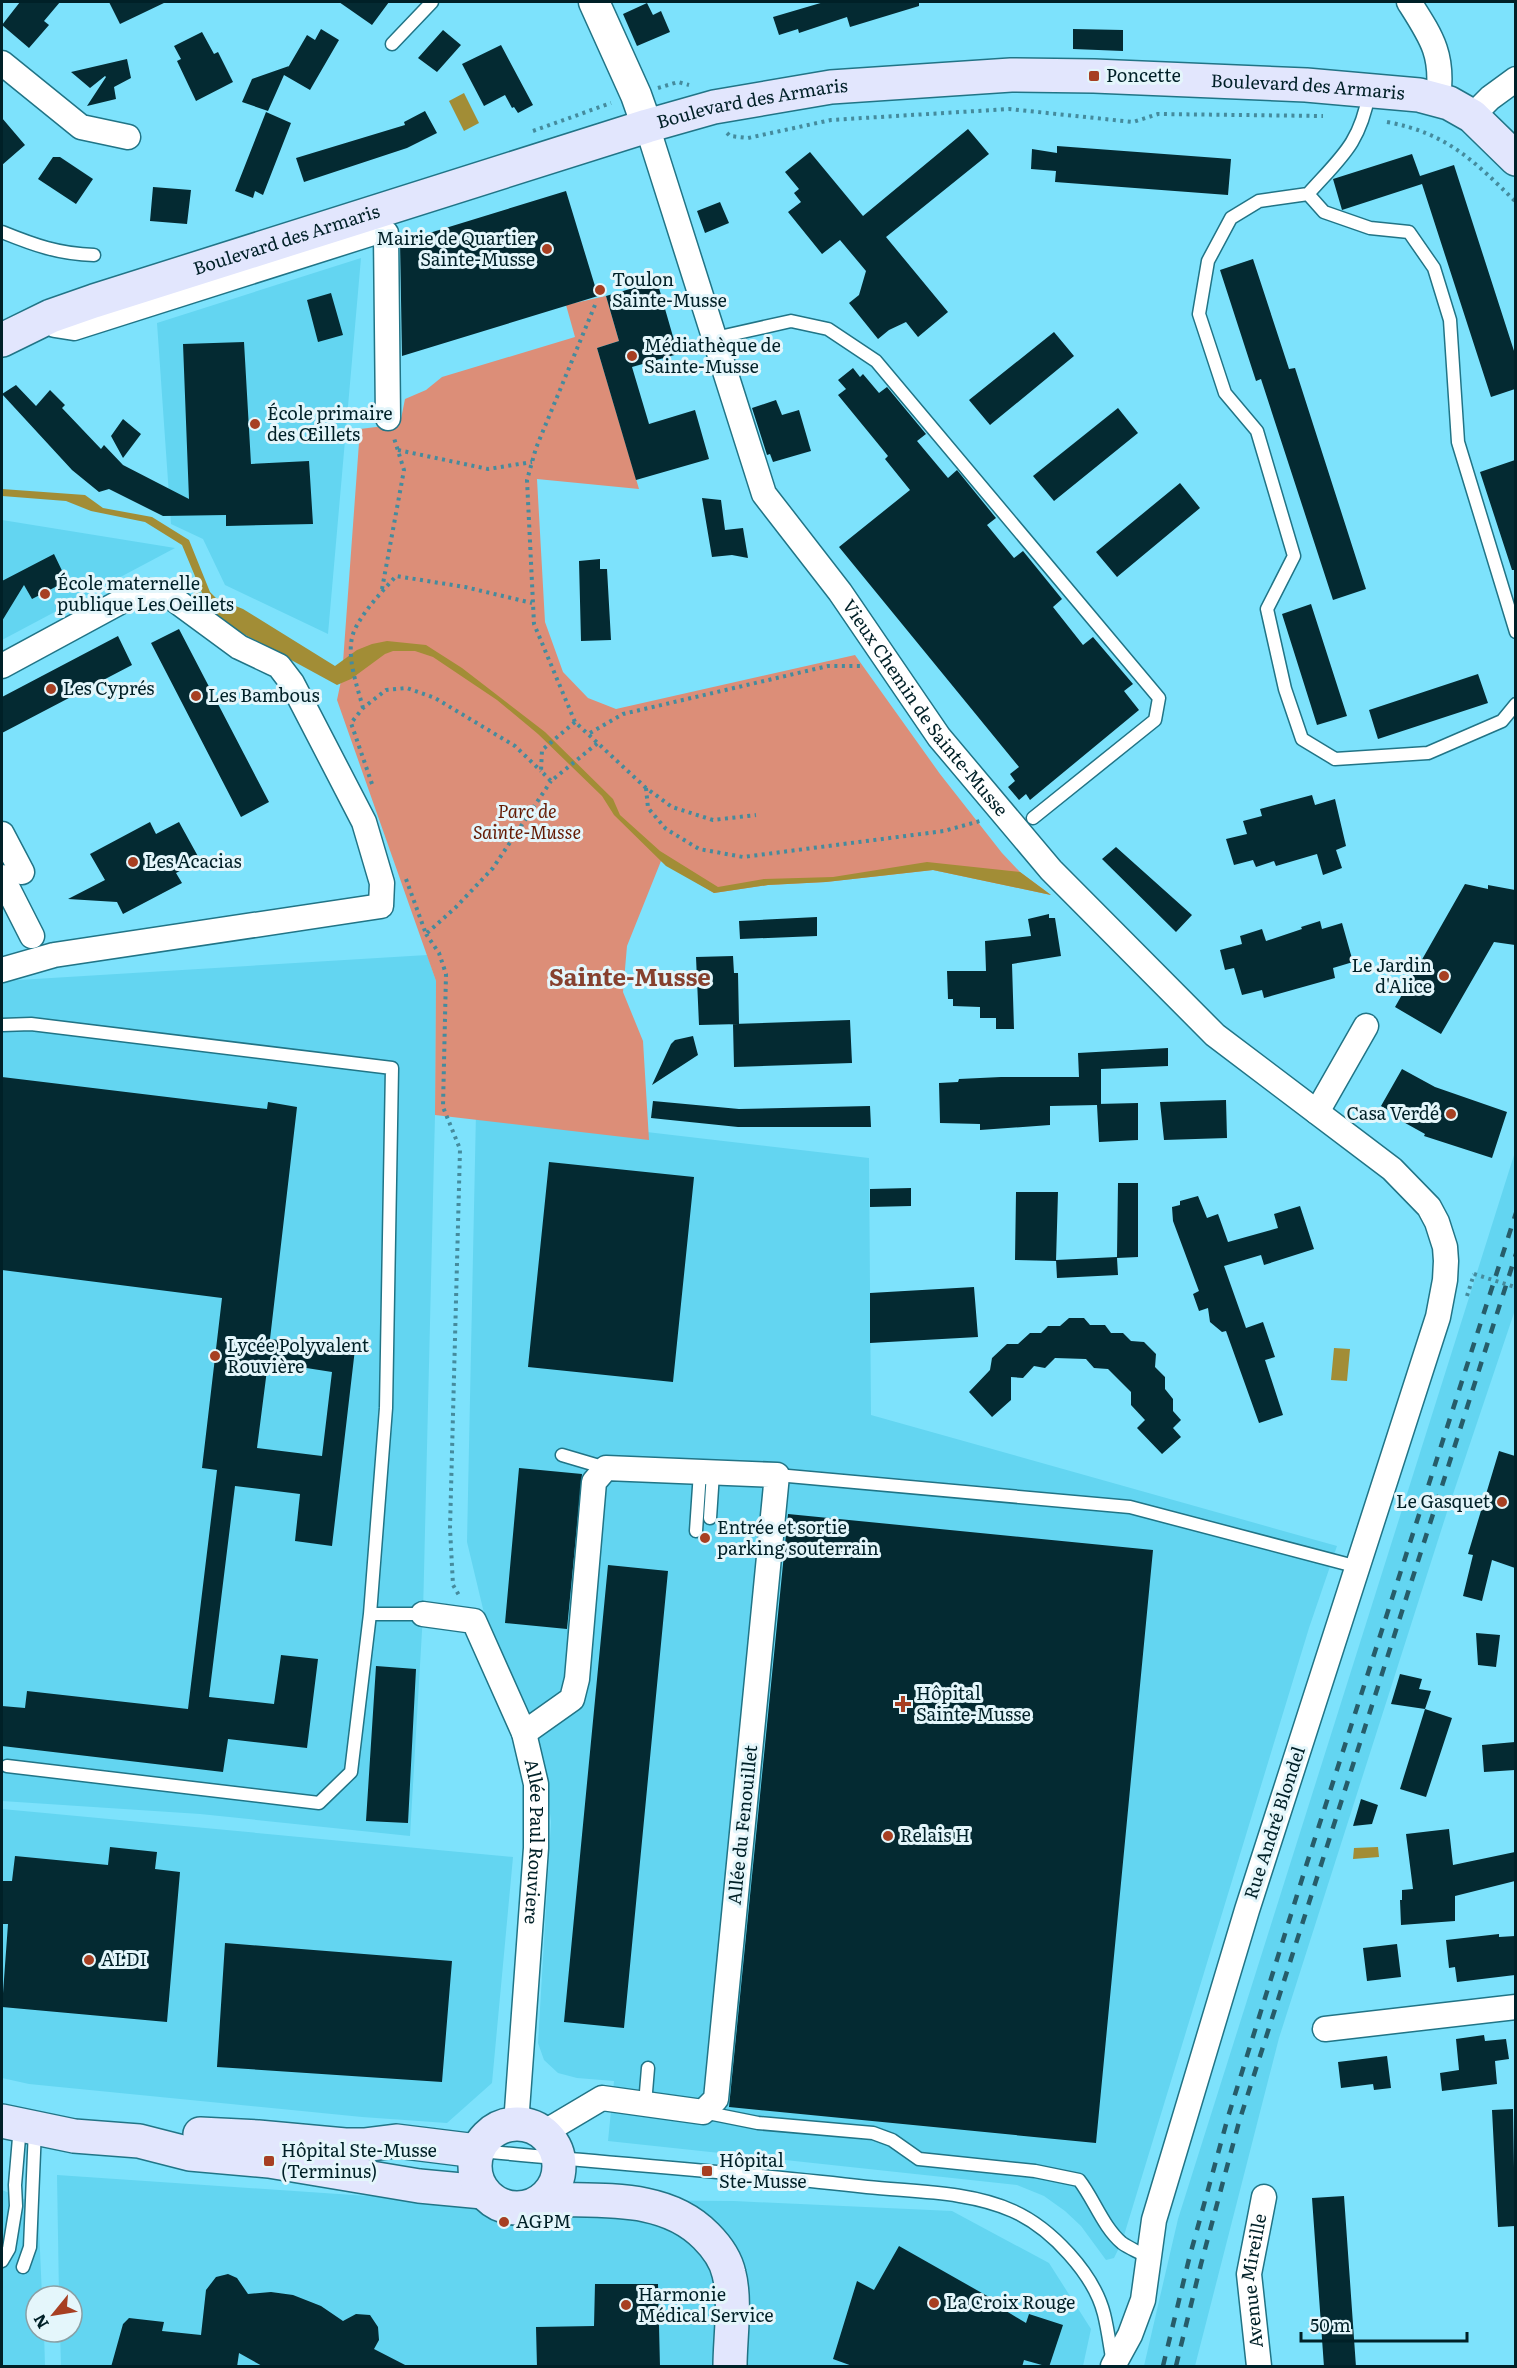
<svg xmlns="http://www.w3.org/2000/svg" width="1517" height="2368" font-family="Literata,serif">
<style>
.built{fill:#63d5f1}
.green{fill:#dc8e78}
.water{fill:#a28d36}
.building{fill:#042a32;fill-rule:evenodd}
.lines{fill:none;stroke-linecap:round;stroke-linejoin:round}
.service-casing{stroke:#217486;stroke-width:15}
.minor-casing{stroke:#217486;stroke-width:27}
.tertiary-casing{stroke:#217486;stroke-width:33}
.secondary-casing{stroke:#217486;stroke-width:36}
.path{stroke:#458b9d;stroke-width:4;stroke-dasharray:3 4.5;stroke-linecap:butt}
.service{stroke:#fff;stroke-width:12}
.minor{stroke:#fff;stroke-width:24}
.tertiary{stroke:#fff;stroke-width:30}
.secondary{stroke:#e2e6fd;stroke-width:33}
.rail{stroke:#275c69;stroke-width:4.5;stroke-dasharray:10 10;stroke-linecap:butt}
.path-bridge{stroke:#458b9d;stroke-width:4;stroke-dasharray:3 4.5;stroke-linecap:butt}
.poi-dot{fill:#a73f22;stroke:#e4f6fb;stroke-width:2}
.labels{text-anchor:middle;stroke-width:6;stroke-linejoin:round;paint-order:stroke}
.poi-label{font-size:18px;fill:#002027;stroke:#e4f6fb;text-anchor:start}
.street-label{font-size:18px;fill:#002027;stroke:#e4f6fb}
.park-label{font-size:18px;font-style:italic;fill:#641a04;stroke:#e4f6fb}
.district-label{font-size:24px;font-weight:bold;fill:#86402e;stroke:#e4f6fb}
</style>
<rect width="100%" height="100%" fill="#7de2fc"/>
<!-- built -->
<path class="built" d="M361,258L328,634L225,585L203,539L171,524L157,323Z
M2,520L175,548L2,640Z
M427,955L436,981L435,1115L423,1614L410,1836L200,1814L2,1801V981Z
M476,1112L869,1158L871,1415L1337,1546L1309,1628L1122,2242L1114,2258L1106,2260L1081,2226L1065,2211L1044,2196L1017,2185L608,2141L614,2081L577,2078L558,2073L544,2060L538,2043L551,1822L546,1778L484,1613L467,1542Z
M1515,1152V1310L1447,1512L1279,2038L1195,2366H1144L1178,2219Z
M2,1809L513,1857L492,2083L447,2123L362,2117L29,2084L2,2078Z
M57,2175L412,2199L734,2201L952,2211L1049,2263L1091,2329L1083,2366H61L60,2332H72V2296H59Z
M2,2190L38,2205L42,2296H36V2332H44L45,2366H2Z"/>
<!-- green -->
<path class="green" d="M606,296L619,341L597,348L639,489L537,479L545,622L563,672L588,698L616,709L855,655L940,774L1002,853L1020,872L1051,895L933,870L826,882L768,885L714,893L661,861L627,946L623,992L643,1041L649,1140L435,1115L436,981L337,700L342,676L360,429L400,424L405,399L426,390L442,377L575,337L566,305Z"/>
<!-- water -->
<path class="water" d="M464,93L479,123L464,131L449,101Z
M2,489L85,495L103,508L152,517L189,540L210,592L216,598L243,609L335,666L357,650L372,644L387,641L426,645L462,668L545,732L613,799L620,815L660,851L718,887L764,879L833,877L927,862L1020,872L1051,895L933,870L826,882L768,885L714,893L666,866L614,815L602,796L538,734L497,700L433,657L415,651H393L385,654L351,679L337,685L227,625L193,597L194,592L202,593L182,545L145,522L91,511L66,501L2,496Z
M1334,1348L1350,1349L1347,1381L1331,1380Z
M1378,1847L1379,1857L1353,1859L1354,1848Z"/>
<!-- building -->
<path class="building" d="M20,2H60L44,21L49,25L29,48L2,25Z
M109,2H166L120,24Z
M339,2H389L372,25Z
M824,2H919V6L850,27L847,17L799,33L798,29L779,35L773,17Z
M647,3L653,15L661,11L670,32L637,46L623,14Z
M321,29L339,40L310,90L284,75L268,111L242,102L252,79L289,66L286,71L307,35L315,40Z
M1073,29L1123,30V51L1073,49Z
M443,30L461,45L437,72L418,58Z
M202,32L214,54L218,52L233,82L196,101L177,61L181,59L174,46Z
M501,45L533,105L518,113L514,107L512,108L505,95L484,106L462,64Z
M127,59L131,78L114,87L116,99L87,106L106,77L105,76L90,88L71,72Z
M425,111L437,133L407,148L304,182L296,158L405,125L404,122Z
M266,112L291,123L263,195L255,191L253,198L235,191Z
M2,118L25,145L2,165Z
M968,129L989,154L886,237L948,312L918,337L906,322L889,330L878,339L849,303L859,295L866,271L840,240L822,254L788,212L801,202L794,193L799,189L785,172L810,152L863,216Z
M1057,146L1231,159L1228,195L1055,182L1056,171L1031,169L1032,149L1057,153Z
M1412,154L1420,176L1454,165L1515,354V389L1491,397L1422,184L1342,210L1333,179Z
M53,157H60L93,179L76,204L38,179Z
M153,187L191,190L187,224L150,221Z
M566,191L598,296L402,356L400,242Z
M720,202L729,223L705,233L697,211Z
M1253,259L1289,369L1295,368L1366,589L1333,600L1261,379L1256,381L1220,270Z
M657,281L678,354L632,367L649,424L695,410L709,459L636,480L597,348L619,341L606,296Z
M331,293L343,335L318,342L307,300Z
M1054,332L1074,356L990,425L969,400Z
M244,342L251,464L309,461L313,524L226,526V515L163,516L109,489L99,492L72,470L2,394L16,385L36,406L50,390L65,405L62,408L101,449L104,445L123,465L189,499L183,344Z
M853,368L860,377L863,374L879,393L887,387L926,434L917,441L948,478L957,470L996,518L987,525L1014,558L1023,551L1062,599L1053,607L1083,645L1093,637L1133,684L1124,691L1139,710L1030,800L1026,794L1019,800L1008,787L1015,781L1010,774L1019,767L839,547L910,490L885,459L888,456L838,395L846,389L838,380Z
M776,400L782,415L799,410L811,451L773,462L770,454L767,455L752,408Z
M1118,408L1138,433L1054,501L1033,476Z
M123,419L141,434L123,458L111,436Z
M1515,460V570H1512L1480,472Z
M1180,483L1200,508L1117,577L1096,552Z
M702,498L721,500L725,530L743,528L748,558L732,555L712,557Z
M54,554L67,581L32,599L24,585L2,621V581Z
M600,559V569H607L611,640L581,641L579,561Z
M1311,604L1347,716L1317,725L1282,614Z
M179,629L269,802L241,817L151,643Z
M118,636L132,665L2,733V697Z
M1478,674L1488,703L1378,739L1369,710Z
M1312,795L1315,805L1335,799L1346,846L1336,850L1342,868L1323,875L1317,854L1276,866L1274,861L1256,867L1253,860L1234,865L1226,839L1247,834L1243,821L1262,816L1260,809Z
M150,822L156,834L179,822L200,860L176,873L182,883L123,914L117,902L68,899L105,880L90,854Z
M1116,847L1192,915L1176,932L1102,859Z
M1465,884L1488,889V885L1515,890V945L1494,942L1441,1034L1395,1007Z
M1049,914V918H1055L1061,956L1012,964L1014,1029H996V1018H980V1007L953,1006V999H948L947,971H986L985,941L1031,936L1028,919Z
M817,917V936L740,939L739,921Z
M1320,921L1322,929L1342,923L1353,962L1333,968L1335,978L1264,998L1262,990L1242,995L1234,968L1225,970L1220,950L1242,944L1240,936L1262,929L1266,941L1302,929L1301,927Z
M733,956L734,973H738L739,1024L699,1025L696,957Z
M850,1020L852,1063L734,1067L733,1024Z
M693,1036L698,1055L652,1085L671,1044L675,1040Z
M1168,1048V1066L1101,1069V1104H1097L1138,1103V1140L1099,1142L1097,1105L1050,1106V1125L980,1130V1124L940,1123L939,1083L958,1082L959,1079L1001,1077H1079L1078,1053Z
M1402,1069L1435,1087L1507,1112L1492,1158L1424,1136L1425,1134L1398,1119L1399,1116L1381,1106Z
M2,1077L267,1109L268,1102L297,1107L270,1339L355,1349L332,1546L295,1541L300,1494L235,1486L209,1697L274,1704L281,1655L318,1659L307,1748L228,1739L223,1772L2,1746V1706L25,1708L27,1691L188,1709L217,1470L202,1468L222,1298L2,1270ZM268,1362L332,1372L322,1456L257,1448Z
M1226,1100L1227,1138L1164,1140L1160,1102Z
M653,1101L739,1109L870,1106L871,1127H738L651,1118Z
M549,1162L694,1177L673,1382L528,1367Z
M1118,1183H1138V1257L1117,1258L1118,1275L1057,1278L1056,1260L1117,1257Z
M911,1188V1206L870,1207V1189Z
M1016,1192H1058L1056,1261L1015,1260Z
M1198,1196L1207,1218L1218,1214L1228,1242L1278,1228L1274,1214L1300,1206L1314,1249L1264,1265L1261,1255L1224,1266L1246,1328L1263,1322L1275,1357L1265,1360L1283,1415L1259,1423L1226,1331L1222,1332L1210,1322L1208,1308L1199,1311L1193,1294L1199,1291L1173,1221L1172,1207L1180,1205V1201Z
M974,1287L978,1337L870,1343V1293Z
M1069,1318H1084L1090,1325H1105L1111,1333H1123L1131,1341L1144,1342L1156,1354L1155,1367L1165,1377V1389L1173,1399V1411L1181,1420L1173,1428L1181,1437L1162,1454L1137,1428L1145,1420L1131,1405V1392L1108,1369L1094,1368L1086,1359L1055,1358L1045,1368L1034,1366L1023,1378L1011,1377V1400L992,1417L969,1392L990,1370L992,1358L1007,1344H1018L1030,1333H1041L1048,1326H1060Z
M1499,1451L1515,1456V1568L1492,1560L1482,1601L1463,1596L1473,1555L1468,1554Z
M519,1468L582,1474L567,1629L505,1623Z
M788,1514L1153,1550L1096,2143L729,2107Z
M608,1565L668,1571L624,2028L564,2022Z
M1476,1633L1500,1635L1496,1667L1478,1665Z
M376,1666L416,1669L408,1823L366,1821Z
M1400,1674L1422,1679L1419,1689L1431,1691L1425,1709L1391,1704Z
M1425,1709L1452,1718L1426,1797L1400,1789Z
M1515,1742V1770L1484,1772L1482,1745Z
M1361,1799L1378,1805L1372,1824L1353,1826Z
M1449,1829L1453,1865L1515,1852V1881L1455,1896V1921L1401,1925L1400,1900H1402V1890L1413,1889L1406,1834Z
M110,1847L157,1852L155,1869L180,1872L167,2022L2,2007L8,1924H2V1881H12L15,1856L108,1865Z
M1499,1934V1937L1515,1936V1975L1457,1982L1455,1967L1449,1968L1446,1940Z
M225,1943L452,1961L442,2082L217,2067Z
M1397,1944L1401,1977L1367,1981L1363,1948Z
M1484,2035L1485,2041L1506,2039L1509,2059L1495,2061L1497,2084L1442,2091L1440,2073L1459,2070L1456,2039Z
M1387,2056L1391,2088L1374,2090L1373,2084L1341,2088L1338,2062Z
M1513,2109L1515,2226L1498,2227L1492,2110Z
M1344,2196L1356,2367H1324L1312,2198Z
M899,2246L989,2297L988,2300L1026,2323L1029,2314L1063,2325L1049,2367L1024,2360L1022,2367H855L833,2359L857,2281L874,2290Z
M228,2274L237,2278L248,2294L271,2292L293,2295L321,2306L343,2321L356,2314L370,2315L378,2327L379,2340L374,2349L409,2367H264L239,2353L237,2367H111L123,2324L129,2318L164,2322L162,2331L201,2335L206,2290L216,2277Z
M595,2284H658L660,2367H537L536,2327L594,2326Z"/>
<g class="lines">
<!-- service casing -->
<g class="service-casing">
<path id="service" d="M392,44L432,2
M1369,93C1360,144 1341,157 1308,194L1259,201L1231,218L1208,261L1199,314L1225,393L1257,431L1294,556L1267,609L1285,689L1302,739L1335,759L1428,753L1502,721L1516,704
M1308,194L1324,212L1370,228L1409,232L1434,268L1450,320L1458,442L1516,632
M2,232C34,245 59,254 94,255
M715,338L791,321L828,329L876,361L1159,698L1155,720L1033,818
M2,1025L31,1024L392,1068L386,1408L370,1614
M562,1455L606,1468
M777,1475L1130,1507L1358,1567
M710,1518L713,1473
M696,1531L700,1472
M7,1766L319,1803L351,1772L370,1614H423
M645,2104L648,2068
M703,2112L758,2123L873,2133L892,2140L919,2159L1035,2171L1079,2180C1094,2199 1103,2227 1122,2243C1129,2248 1139,2252 1147,2257
M479,2151C608,2163 737,2172 867,2187C914,2192 969,2191 1013,2211C1051,2228 1094,2274 1104,2314C1108,2330 1110,2347 1113,2363
M2,2261L9,2249L16,2206L15,2185L20,2126
M23,2267L30,2247L35,2129"/>
</g>
<!-- minor casing -->
<g class="minor-casing">
<g id="minor">
<path d="M1409,2C1432,38 1444,55 1438,99"/>
<path d="M2,63L81,127L128,137"/>
<path d="M1472,116L1490,98L1516,79"/>
<path id="s1" d="M647,126L764,494L840,592L939,737L1051,870L1215,1035L1392,1169L1429,1207L1437,1222L1445,1247L1446,1261L1445,1280L1438,1317L1247,1910L1154,2220L1143,2300L1130,2335L1113,2366"/>
<path d="M51,316L55,325L74,328L376,232L386,233L388,418"/>
<path d="M2,666L122,601L150,591L171,597L239,647L279,666L292,683L364,822L382,883L381,906L54,955L2,970"/>
<path d="M2,834L22,872"/>
<path d="M2,877L32,936"/>
<path d="M1317,1112L1366,1026"/>
<path id="s2" d="M423,1614L474,1621L524,1733L536,1784V1848L516,2124"/>
<path d="M524,1733L572,1699L577,1679L594,1482L606,1468L777,1475L716,2099L703,2112L602,2098L543,2133"/>
<path d="M1325,2029L1516,2007"/>
<path id="s3" d="M1259,2366L1249,2274L1264,2197"/>
</g>
</g>
<!-- tertiary casing -->
<g class="tertiary-casing">
<path id="tertiary" d="M594,2L636,95L647,126"/>
</g>
<!-- secondary casing -->
<g class="secondary-casing">
<g id="secondary">
<path id="s4" d="M2,340L51,316L94,301L647,126L714,107L831,87L1011,75L1094,76L1306,85L1419,95L1449,103L1472,116L1516,159"/>
<path d="M2,2121L74,2136L139,2141L190,2154L269,2161L419,2186L483,2192"/>
<circle cx="517" cy="2166" r="42"/>
<path d="M200,2134L258,2137L345,2145H364L396,2141L477,2151"/>
<path d="M544,2199C599,2202 664,2193 706,2236C716,2246 726,2260 729,2274C736,2301 730,2339 730,2366"/>
</g>
</g>
<!-- path -->
<path class="path" d="M658,88L678,82L689,85
M1387,122C1447,133 1474,161 1516,202
M533,131L611,103
M727,133L730,136L748,138L831,120L1009,109L1133,122L1158,114L1323,116
M595,305L536,448L527,480L534,624L575,722L646,788L672,807L713,820L756,815
M398,450L488,469L532,462
M382,589L404,470L394,438
M363,708C357,685 344,652 355,629C365,609 381,593 396,576L465,587L532,603
M575,722L542,750L541,771L551,781L599,742
M590,733L623,714L828,666H864
M372,784L351,723L363,708L386,690L407,688L435,698L515,746L541,771
M646,788L648,808L666,829L699,849L743,857L944,831L980,821
M406,879L426,934L456,907L493,868L551,781
M426,934L439,953L446,974L443,1107L460,1149L450,1528L453,1585L460,1597
M1515,1287L1516,1288
M1467,1296L1474,1274"/>
<!-- service -->
<use href="#service" class="service"/>
<!-- minor -->
<use href="#minor" class="minor"/>
<!-- tertiary -->
<use href="#tertiary" class="tertiary"/>
<!-- secondary -->
<use href="#secondary" class="secondary"/>
<!-- rail -->
<path class="rail" d="M1163,2366L1189,2259L1228,2117L1307,1863L1516,1213
M1176,2366L1201,2264L1239,2122L1516,1254"/>
<!-- path-bridge -->
<path class="path-bridge" d="M1474,1274L1515,1287"/>
</g>
<!-- markers -->
<g class="poi-dot">
<rect x="1088" y="70" width="12" height="12" rx="3"/>
<circle cx="547" cy="249" r="6"/>
<circle cx="600" cy="290" r="6"/>
<circle cx="632" cy="356" r="6"/>
<circle cx="255" cy="424" r="6"/>
<circle cx="45" cy="594" r="6"/>
<circle cx="51" cy="689" r="6"/>
<circle cx="196" cy="696" r="6"/>
<circle cx="133" cy="862" r="6"/>
<circle cx="1444" cy="976" r="6"/>
<circle cx="1451" cy="1114" r="6"/>
<circle cx="215" cy="1356" r="6"/>
<circle cx="1502" cy="1502" r="6"/>
<circle cx="705" cy="1538" r="6"/>
<path d="M900 1695h6v6h6v6h-6v6h-6v-6h-6v-6h6z"/>
<circle cx="888" cy="1836" r="6"/>
<circle cx="89" cy="1960" r="6"/>
<rect x="263" y="2155" width="12" height="12" rx="3"/>
<rect x="701" y="2165" width="12" height="12" rx="3"/>
<circle cx="504" cy="2222" r="6"/>
<circle cx="934" cy="2303" r="6"/>
<circle cx="626" cy="2305" r="6"/>
</g>
<g class="labels">
<!-- poi labels -->
<g class="poi-label">
<text x="1106" y="82">Poncette</text>
<text x="535" y="245" text-anchor="end">Mairie de Quartier<tspan x="535" dy="21">Sainte-Musse</tspan></text>
<text x="612" y="286">Toulon<tspan x="612" dy="21">Sainte-Musse</tspan></text>
<text x="644" y="352">Médiathèque de<tspan x="644" dy="21">Sainte-Musse</tspan></text>
<text x="267" y="420">École primaire<tspan x="267" dy="21">des Œillets</tspan></text>
<text x="57" y="590">École maternelle<tspan x="57" dy="21">publique Les Oeillets</tspan></text>
<text x="63" y="695">Les Cyprés</text>
<text x="208" y="702">Les Bambous</text>
<text x="145" y="868">Les Acacias</text>
<text x="1432" y="972" text-anchor="end">Le Jardin<tspan x="1432" dy="21">d'Alice</tspan></text>
<text x="1439" y="1120" text-anchor="end">Casa Verdé</text>
<text x="227" y="1352">Lycée Polyvalent<tspan x="227" dy="21">Rouvière</tspan></text>
<text x="1490" y="1508" text-anchor="end">Le Gasquet</text>
<text x="717" y="1534">Entrée et sortie<tspan x="717" dy="21">parking souterrain</tspan></text>
<text x="916" y="1700">Hôpital<tspan x="916" dy="21">Sainte-Musse</tspan></text>
<text x="900" y="1842">Relais H</text>
<text x="101" y="1966">ALDI</text>
<text x="281" y="2157">Hôpital Ste-Musse<tspan x="281" dy="21">(Terminus)</tspan></text>
<text x="719" y="2167">Hôpital<tspan x="719" dy="21">Ste-Musse</tspan></text>
<text x="516" y="2228">AGPM</text>
<text x="638" y="2301">Harmonie<tspan x="638" dy="21">Médical Service</tspan></text>
<text x="946" y="2309">La Croix Rouge</text>
</g>
<!-- street labels -->
<g class="street-label">
<text dy="6" stroke="none"><textPath href="#s4" startOffset="1346">Boulevard des Armaris</textPath></text>
<text dy="6" stroke="none"><textPath href="#s4" startOffset="788">Boulevard des Armaris</textPath></text>
<text dy="6" stroke="none"><textPath href="#s4" startOffset="302">Boulevard des Armaris</textPath></text>
<text dy="6" stroke="none"><textPath href="#s1" startOffset="654">Vieux Chemin de Sainte-Musse</textPath></text>
<text transform="translate(1275 1823) rotate(-72)" y="6">Rue André Blondel</text>
<text transform="translate(743 1825) rotate(-84)" y="6">Allée du Fenouillet</text>
<text dy="6" stroke="none"><textPath href="#s2" startOffset="284">Allée Paul Rouviere</textPath></text>
<text dy="6" stroke="none"><textPath href="#s3" startOffset="86">Avenue Mireille</textPath></text>
</g>
<!-- park labels -->
<g class="park-label">
<text x="527" y="818">Parc de<tspan x="527" dy="21">Sainte-Musse</tspan></text>
</g>
<!-- district labels -->
<g class="district-label">
<text x="630" y="986">Sainte-Musse</text>
</g>
</g>
<!-- border -->
<rect width="1517" height="2368" fill="none" stroke="#002027" stroke-width="6"/>
<!-- north arrow -->
<g transform="translate(54 2314) rotate(240)"><circle r="28" fill="#e4f6fb" stroke="#89a0a6" stroke-width="1.5"/>
<path d="M0-4.5L10 22L0 15L-10 22Z" fill="#a73f22"/>
<text y="-9" font-size="16" font-weight="bold" text-anchor="middle" fill="#002027">N</text>
</g>
<!-- scale -->
<path d="M1301 2332v9h166v-9" fill="none" stroke="#002027" stroke-width="3"/>
<text x="1310" y="2332" font-size="18" fill="#002027" stroke="#e4f6fb" stroke-width="4.5" paint-order="stroke">50 m</text>
</svg>
